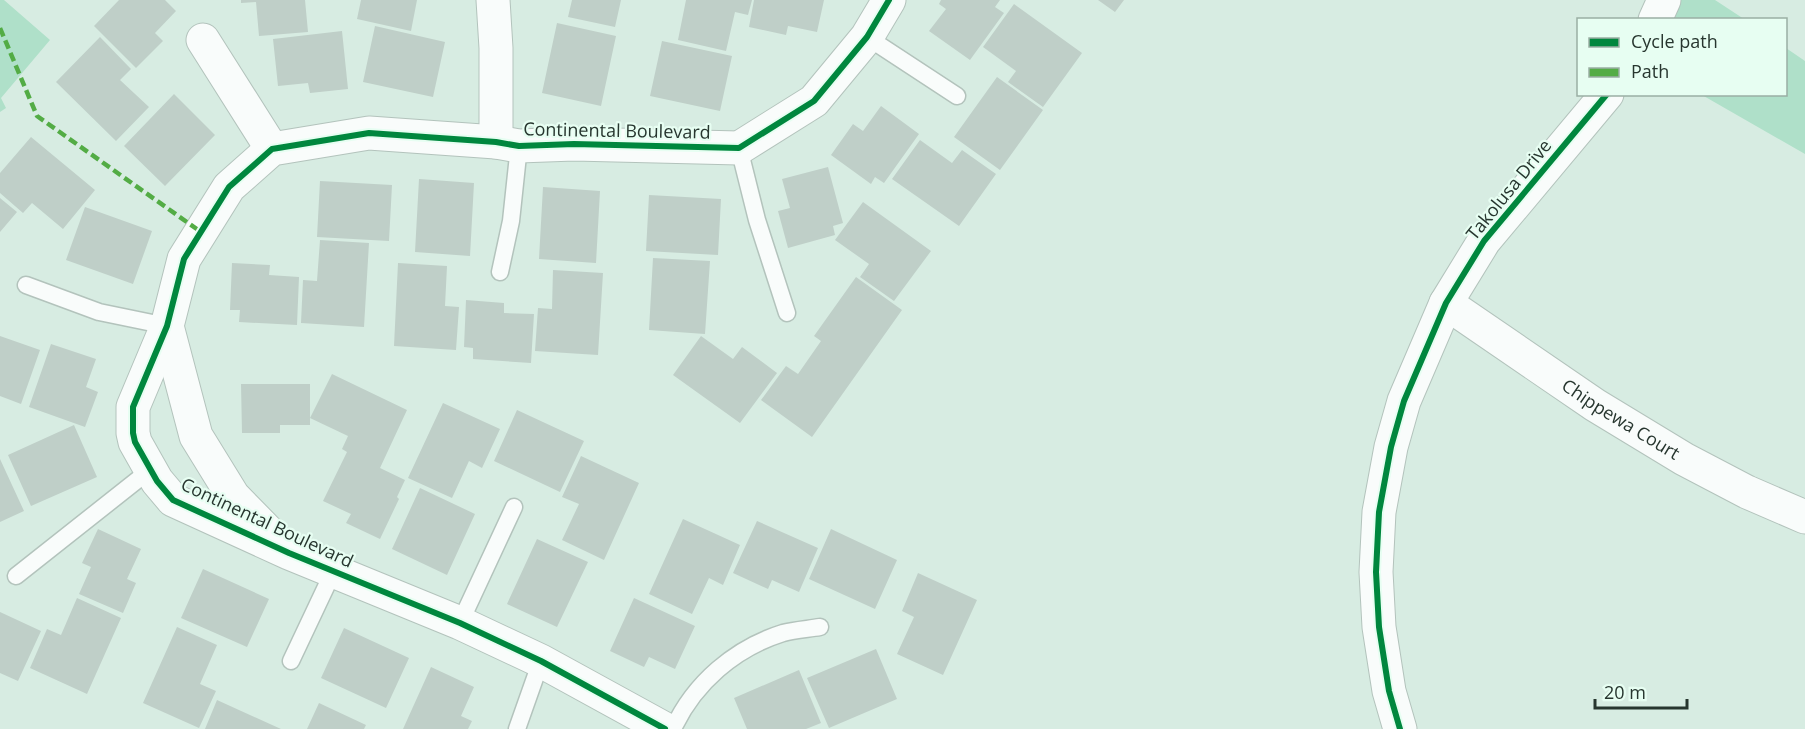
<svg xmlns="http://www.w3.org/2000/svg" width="1805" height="729" font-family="'Open Sans',sans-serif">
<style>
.green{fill:#afe0c9}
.building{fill:#bfcfc8}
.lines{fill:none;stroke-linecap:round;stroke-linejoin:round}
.service-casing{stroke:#b3c3bc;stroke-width:19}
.minor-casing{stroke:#b3c3bc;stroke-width:35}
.service{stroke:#f9fcfb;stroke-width:16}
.minor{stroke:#f9fcfb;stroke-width:33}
.quiet{stroke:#53ac45;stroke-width:4.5;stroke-dasharray:9 4.5;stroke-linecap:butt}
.cycleway-casing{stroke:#e7fef2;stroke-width:10}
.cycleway{stroke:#00873e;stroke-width:6}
.labels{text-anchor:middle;stroke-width:4.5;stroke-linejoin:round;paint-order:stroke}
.street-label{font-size:18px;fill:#27362f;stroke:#e7fef2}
</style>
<rect width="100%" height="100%" fill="#d7ece2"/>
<!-- green -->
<path class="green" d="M0,0H4L50,40L1,98L6,108L0,112Z
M1658,0H1715L1744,19L1649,20Z
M1786,48L1805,61V154L1702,95L1786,94Z"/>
<!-- building -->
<path class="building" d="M119,0H165L176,11L155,33L163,41L136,68L94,26Z
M241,0H305L308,32L259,36L256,2L241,3Z
M361,0H417L411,31L357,19Z
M572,0H621L615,27L568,17Z
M686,0H752L748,15L735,12L726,51L678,40Z
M754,0H824L817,32L788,26L786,35L749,27Z
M941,0H1000L995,7L1004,13L970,60L929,31L946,9L939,4Z
M1098,0H1124L1115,12Z
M1014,4L1082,53L1043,107L1008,82L1016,71L983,47Z
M557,23L616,36L601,106L542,93Z
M375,26L445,42L433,97L363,82Z
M342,31L348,89L310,93L308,83L278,86L273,39Z
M100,37L131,69L120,80L149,107L116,141L56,82Z
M662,41L732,56L720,111L650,96Z
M997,77L1043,110L1000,170L954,137Z
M174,94L215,135L165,186L124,146Z
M881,106L919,134L884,183L875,177L871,184L831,155L853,124L863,131Z
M31,137L95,190L63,229L32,203L23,213L0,193V173Z
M920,140L952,163L962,150L996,174L959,226L892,179Z
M828,167L843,223L833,226L835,235L788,248L778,211L790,208L782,179Z
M419,179L474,183L470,256L415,252Z
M320,181L392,185L389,241L317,237Z
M543,187L600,191L596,263L539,259Z
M649,195L721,199L718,255L646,251Z
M0,198L17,212L0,232Z
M863,202L931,251L894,301L860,277L869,264L835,240Z
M85,207L152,231L133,284L66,260Z
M320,240L369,243L364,327L301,323L303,280L317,281Z
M653,258L710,261L705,334L649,330Z
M232,263L270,265L269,275L299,277L297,325L239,322L240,310H230Z
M398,263L447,266L445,306L459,307L456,350L394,346Z
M553,270L603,273L598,355L535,351L538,308L552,309Z
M856,277L902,310L812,437L761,400L786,366L798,374L821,341L814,336Z
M466,300L504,303V313L534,314L531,363L473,359V348L464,347Z
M0,336L40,350L21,404L0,396Z
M701,336L733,359L742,347L777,373L740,423L673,375Z
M51,344L96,359L86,387L98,392L85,427L29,407Z
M332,374L407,410L380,468L405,480L397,497L399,499L380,539L346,523L351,514L323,501L347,452L342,449L348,436L310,418Z
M241,384H310V425H280V433H242Z
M443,403L500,429L482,468L469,461L452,498L408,478Z
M517,410L584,441L560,492L494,461Z
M74,425L97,477L31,506L8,455Z
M581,456L639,483L604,560L562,540L579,504L562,497Z
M0,459L24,511L0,522Z
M420,488L475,514L447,575L392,549Z
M683,519L740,545L723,585L709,578L692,614L649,594Z
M757,521L818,548L799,592L772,580L768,589L733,573Z
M98,529L141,549L127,579L136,583L123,613L79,594L91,567L82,563Z
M831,529L897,560L875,609L809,579Z
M537,539L588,562L557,627L507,604Z
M203,569L269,599L247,647L181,618Z
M918,573L977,600L943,675L897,654L914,617L902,611Z
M77,598L121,618L87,694L30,668L47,629L61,635Z
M634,598L695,626L675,669L649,657L644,667L610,651Z
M0,612L41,631L18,681L0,673Z
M177,627L217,645L200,684L216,691L199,728L143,703Z
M344,628L409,658L386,708L321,678Z
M876,649L897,699L829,728L807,678Z
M431,667L474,687L461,716L472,721L468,729H403Z
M799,670L821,723L806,729H747L734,698Z
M217,700L281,729H205Z
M319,703L366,725L364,729H307Z"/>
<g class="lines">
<!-- service casing -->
<g class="service-casing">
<path id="service" d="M867,37L957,96
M739,148L757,220L787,313
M500,272L511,221L519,146
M26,285L99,312L167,326
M16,576L150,470
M460,623L514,507
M291,661L333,572
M517,729L541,661
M673,729C694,683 735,648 783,633C794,630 808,629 820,627"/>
</g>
<!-- minor casing -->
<g class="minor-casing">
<g id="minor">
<path d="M493,0L496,48V142"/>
<path d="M1655,20L1664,0"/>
<path d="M203,40L272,149"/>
<path id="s1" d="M1446,303L1595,405L1684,459L1747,492L1805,517"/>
<path d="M167,326L196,436L233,496L275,539"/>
<path d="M665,729L541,661L460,623L289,553L173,500L157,481L135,442L133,433V407L167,326L184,259L229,187L272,149L369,133L496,142L519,146L574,144L739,148L814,101L867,37L889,0"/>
<path d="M1400,729L1389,691L1379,627L1376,572L1379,512L1391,447L1404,401L1446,303L1484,241L1607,94"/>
</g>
</g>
<!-- service -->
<use href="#service" class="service"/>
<!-- minor -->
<use href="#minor" class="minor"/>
<!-- quiet -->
<path class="quiet" d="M0,28L37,116L201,232"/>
<!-- cycleway casing -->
<g class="cycleway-casing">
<path id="cycleway" d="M665,729L541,661L460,623L289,553L173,500L157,481L135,442L133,433V407L167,326L184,259L229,187L272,149L369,133L496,142L519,146L574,144L739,148L814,101L867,37L889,0
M1400,729L1389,691L1379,627L1376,572L1379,512L1391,447L1404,401L1446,303L1484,241L1607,94"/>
</g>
<!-- cycleway -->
<use href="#cycleway" class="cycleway"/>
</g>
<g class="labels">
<!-- street labels -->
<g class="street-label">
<text transform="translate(617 131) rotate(1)" y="6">Continental Boulevard</text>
<text transform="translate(1509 190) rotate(-51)" y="6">Takolusa Drive</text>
<text dy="6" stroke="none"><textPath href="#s1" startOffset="210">Chippewa Court</textPath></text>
<text transform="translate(267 523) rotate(25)" y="6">Continental Boulevard</text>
</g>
</g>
<!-- legend -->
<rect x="1577" y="18" width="210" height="78" fill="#e7fef2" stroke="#9aaea4" stroke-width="1.5"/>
<rect x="1589" y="38" width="30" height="9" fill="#00873e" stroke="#9aaea4" stroke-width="1.5"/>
<text x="1631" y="48" font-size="18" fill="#27362f">Cycle path</text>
<rect x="1589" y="68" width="30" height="9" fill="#53ac45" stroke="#9aaea4" stroke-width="1.5"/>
<text x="1631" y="78" font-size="18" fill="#27362f">Path</text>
<!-- scale -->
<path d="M1595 699v9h92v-9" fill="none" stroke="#27362f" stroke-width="3"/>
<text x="1604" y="699" font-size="18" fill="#27362f" stroke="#e7fef2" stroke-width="4.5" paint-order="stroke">20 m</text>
</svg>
